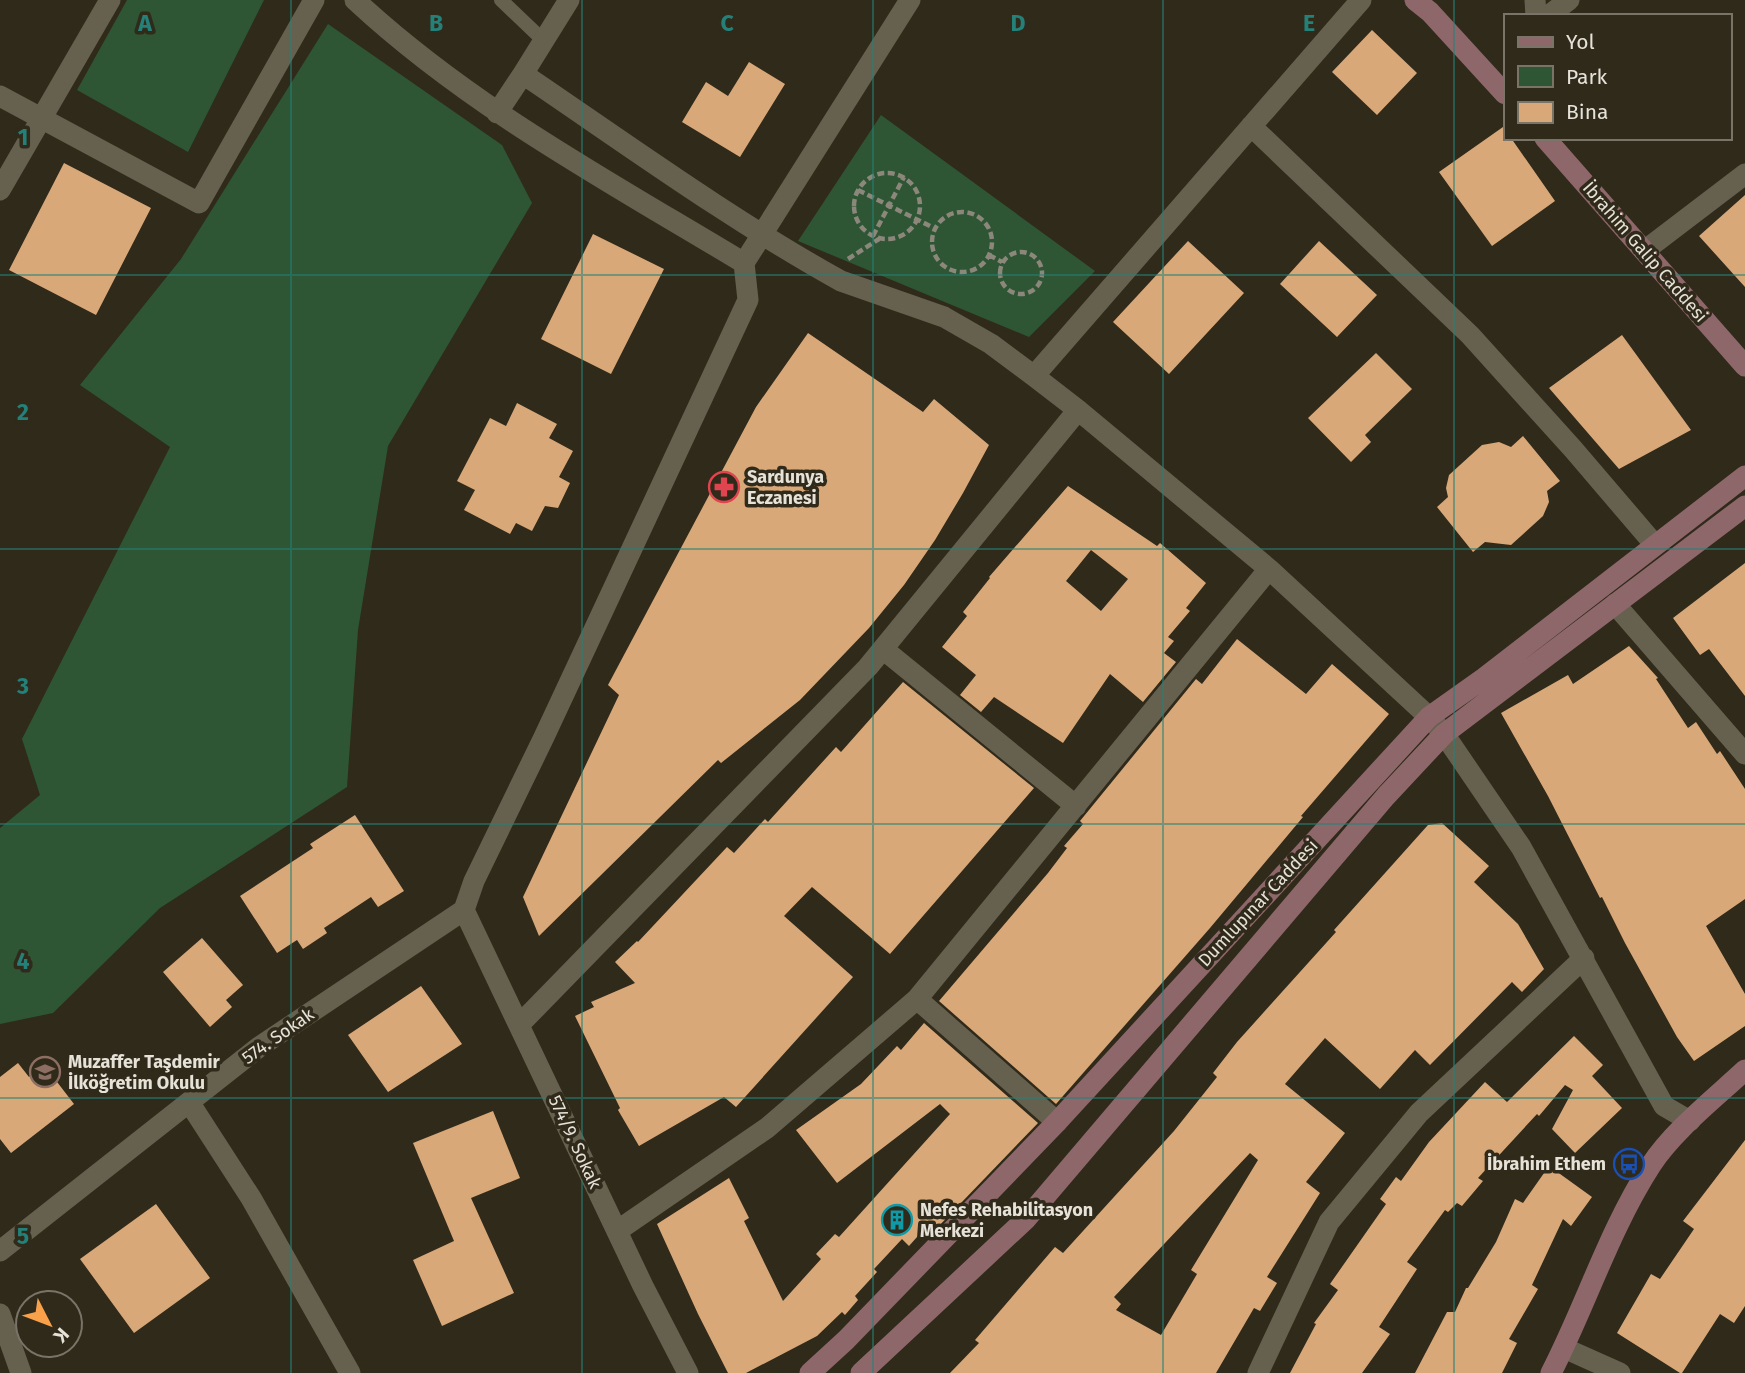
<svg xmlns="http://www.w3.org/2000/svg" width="1745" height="1373" font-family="'Fira Sans',sans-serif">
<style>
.green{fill:#2e5534}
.building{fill:#d9a879;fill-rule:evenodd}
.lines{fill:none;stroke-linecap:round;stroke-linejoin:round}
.path{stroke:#8c877b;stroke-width:4.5;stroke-dasharray:7 3.5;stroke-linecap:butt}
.lane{stroke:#66604f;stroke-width:14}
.street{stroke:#66604f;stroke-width:21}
.secondary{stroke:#8e676a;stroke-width:21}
.grid{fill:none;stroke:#248179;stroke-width:2;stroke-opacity:0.55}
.labels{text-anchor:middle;stroke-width:7;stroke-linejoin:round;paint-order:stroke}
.street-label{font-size:18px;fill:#e6e2d8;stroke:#302a1b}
.poi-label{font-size:18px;font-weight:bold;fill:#e6e2d8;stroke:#302a1b;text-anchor:start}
.grid-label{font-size:23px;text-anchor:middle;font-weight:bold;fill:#248179;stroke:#302a1b;stroke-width:7;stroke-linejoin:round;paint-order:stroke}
</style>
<rect width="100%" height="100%" fill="#302a1b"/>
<!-- green -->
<path class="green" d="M127,0H264L188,152L77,90Z
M328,24L502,145L532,203L388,446L358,630L347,787L160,908L53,1013L0,1024V828L40,795L22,739L170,447L80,385L181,259Z
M881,115L1095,271L1029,337L798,241Z"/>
<!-- building -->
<path class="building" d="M1372,30L1417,73L1377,115L1332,72Z
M749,62L785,84L740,157L682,122L706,82L728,96Z
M1503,127L1505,138H1511L1555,201L1492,246L1439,172Z
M64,163L151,208L96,315L9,270Z
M1745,195V287L1699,236Z
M593,234L664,269L611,374L541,339Z
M1188,241L1244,293L1169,374L1113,322Z
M1319,241L1377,295L1337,337L1280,284Z
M808,333L923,412L934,399L989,445L963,493L935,540L904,585L869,628L800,700L721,763L718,760L539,936L523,897L619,695L608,685L756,407Z
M1622,335L1691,430L1619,469L1549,388Z
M1376,353L1412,389L1365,435L1371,442L1351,462L1308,418Z
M517,403L557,424L549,438L573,451L559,477L570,483L558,508L545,506L532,531L516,523L510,534L464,510L475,490L457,481L490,418L506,426Z
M1523,436L1560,481L1547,491L1549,502L1543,516L1511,545L1485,542L1473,552L1437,507L1448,497L1446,488L1449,475L1482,445L1499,442L1511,447Z
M1068,486L1157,546L1160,543L1206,583L1186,608L1190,611L1168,637L1174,641L1164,653L1176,662L1143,702L1110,674L1063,743L994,697L981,712L960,695L976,675L942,647L967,616L963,612L990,578L989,577ZM1091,550L1128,579L1101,611L1066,581Z
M1745,563V696L1709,649L1700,655L1673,618Z
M1237,639L1306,694L1332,664L1389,714L1301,816L1303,817L1210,928L1056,1104L939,1001L1048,873L1067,848L1064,846L1083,824L1080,821L1196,679L1202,684Z
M1629,646L1658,678L1656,679L1688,728L1696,722L1717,754L1720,751L1745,789V899L1706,926L1745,994V1026L1694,1061L1677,1037L1625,943L1602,897L1600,898L1548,796L1501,713L1568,675L1573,684Z
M903,682L1034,788L890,954L812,887L784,916L853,977L736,1107L724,1097L639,1146L618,1110L620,1108L575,1016L594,1007L591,1002L635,983L615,962L637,941L638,942L727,847L734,853L765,819L768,822L836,747L841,752Z
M355,815L404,891L378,907L371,897L324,928L327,933L303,949L297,940L277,953L240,896L313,848L310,844Z
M1442,823L1489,866L1474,882L1518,924L1544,969L1522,992L1512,982L1430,1065L1415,1050L1380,1089L1325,1038L1285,1084L1345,1133L1306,1182L1320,1193L1267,1277L1277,1283L1260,1311L1254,1308L1216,1373H950L979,1343L975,1340L1055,1247L1063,1253L1174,1131L1217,1077L1213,1073L1237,1042L1336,932L1334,930L1428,825ZM1250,1153L1258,1160L1191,1270L1197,1274L1161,1335L1116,1310L1121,1304L1114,1297Z
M202,938L243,985L226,1000L232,1007L210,1027L163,972Z
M421,986L462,1044L388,1092L348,1035Z
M924,1023L1038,1123L935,1230L932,1227L928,1231L925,1228L909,1246L902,1239L874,1269L877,1272L855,1296L858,1300L845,1315L842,1312L817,1336L746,1373H728L698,1314L657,1224L729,1178L749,1218L744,1221L783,1301L821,1259L816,1254L835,1234L839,1237L950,1114L940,1104L837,1183L796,1130L861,1084L897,1046L901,1050Z
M1574,1036L1603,1065L1592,1076L1622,1108L1575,1153L1552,1129L1573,1090L1565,1085L1539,1116L1537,1114L1478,1178L1483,1181L1462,1206L1457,1203L1448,1212L1445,1210L1407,1262L1417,1269L1379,1327L1390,1334L1362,1373H1290L1316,1324L1314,1323L1338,1290L1330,1284L1386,1204L1380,1199L1396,1177L1401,1181L1429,1142L1485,1082L1507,1102Z
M18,1063L29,1077L44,1065L74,1104L11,1153L0,1139V1077Z
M493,1111L520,1178L471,1198L514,1293L442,1326L413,1260L454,1241L413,1143Z
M1745,1140V1306L1734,1323L1720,1314L1682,1373H1680L1617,1333L1651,1274L1660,1279L1694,1229L1683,1221Z
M1549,1166L1592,1197L1571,1226L1563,1219L1532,1285L1538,1289L1509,1339L1517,1343L1502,1373H1415L1447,1312H1455L1466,1288H1468L1496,1242L1515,1199L1523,1203Z
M156,1204L210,1278L134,1333L80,1259Z"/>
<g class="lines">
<!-- path -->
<path class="path" d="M854 206a33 33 0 1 1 66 0a33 33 0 1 1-66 0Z
M858,190L936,229
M932 242a30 30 0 1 1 60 0a30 30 0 1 1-60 0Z
M873,236L904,177
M1000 273a21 21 0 1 1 42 0a21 21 0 1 1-42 0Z
M989,255L1002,262
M848,259L879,239"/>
<!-- lane -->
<path class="lane" d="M501,0L544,41"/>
<!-- street -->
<path class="street" d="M355,0C470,107 610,182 744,263
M569,0L523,74C628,145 731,220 841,281L944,317L991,344L1034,376L1078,410L1269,569L1429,717L1444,734L1521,847L1664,1106L1690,1121
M1535,0L1536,16
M1548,16L1569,0
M0,96L199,203L314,0
M497,113L523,74
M1251,126L1470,335L1573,449L1655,545
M0,190L110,0
M1644,251L1745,174
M1034,376L1361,0
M1615,604L1745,754
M883,649L1076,806
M464,910L474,881L544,737L748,300L744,263L910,0
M464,910L643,1286L688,1373
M917,999L1057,1122
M519,1025L868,667L1078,410
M189,1102L251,1198L350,1373
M617,1231L767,1128L917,999L1269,569
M0,1251L259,1047L464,910
M0,1314L21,1373
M1564,1348L1620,1373
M1258,1373L1329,1222L1419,1113L1584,958"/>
<!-- secondary -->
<path class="secondary" d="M1415,0L1430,12L1505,94
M1545,138L1745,366
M810,1373L846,1340L1057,1122L1429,717L1484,678L1745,476
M861,1373L1026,1219L1386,796L1444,734L1745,506
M1551,1373C1586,1305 1609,1230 1651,1165C1673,1131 1715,1098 1745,1070"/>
</g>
<!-- grid -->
<path class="grid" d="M291,0V1373M582,0V1373M873,0V1373M1163,0V1373M1454,0V1373M0,275H1745M0,549H1745M0,824H1745M0,1098H1745"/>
<!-- icons -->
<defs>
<g id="pharmacy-ring" transform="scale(1.575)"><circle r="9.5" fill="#302a1b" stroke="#e0444e" stroke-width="1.5"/><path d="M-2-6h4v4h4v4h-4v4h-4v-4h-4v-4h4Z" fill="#e0444e"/></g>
<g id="school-ring" transform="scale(1.575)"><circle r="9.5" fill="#302a1b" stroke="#8d6e63" stroke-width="1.5"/><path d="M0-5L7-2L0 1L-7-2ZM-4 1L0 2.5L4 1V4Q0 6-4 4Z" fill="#8d6e63"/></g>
<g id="bus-ring" transform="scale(1.575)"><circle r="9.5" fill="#302a1b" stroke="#1a4fb4" stroke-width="1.5"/><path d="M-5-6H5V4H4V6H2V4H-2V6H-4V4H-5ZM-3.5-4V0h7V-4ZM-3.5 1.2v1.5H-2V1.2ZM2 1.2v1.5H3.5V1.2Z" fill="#1a4fb4"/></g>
<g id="building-ring" transform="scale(1.575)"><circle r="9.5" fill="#302a1b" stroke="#0f9aa8" stroke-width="1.5"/><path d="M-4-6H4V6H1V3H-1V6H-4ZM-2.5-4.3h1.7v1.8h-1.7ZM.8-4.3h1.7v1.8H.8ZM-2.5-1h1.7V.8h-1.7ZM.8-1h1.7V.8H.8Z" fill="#0f9aa8"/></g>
</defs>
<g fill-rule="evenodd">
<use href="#pharmacy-ring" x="724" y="487"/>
<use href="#school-ring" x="45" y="1072"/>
<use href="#bus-ring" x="1629" y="1164"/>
<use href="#building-ring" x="897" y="1220"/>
</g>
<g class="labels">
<!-- street labels -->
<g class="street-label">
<text transform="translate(1645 252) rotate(49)" y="6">İbrahim Galip Caddesi</text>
<text transform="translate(1258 903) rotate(-47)" y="6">Dumlupınar Caddesi</text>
<text transform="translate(278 1036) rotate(-35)" y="6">574. Sokak</text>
<text transform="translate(575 1142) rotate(65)" y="6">574/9. Sokak</text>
</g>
<!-- poi labels -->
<g class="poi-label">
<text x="747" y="483">Sardunya<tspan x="747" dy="21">Eczanesi</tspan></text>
<text x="68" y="1068">Muzaffer Taşdemir<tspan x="68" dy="21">İlköğretim Okulu</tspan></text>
<text x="1606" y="1170" text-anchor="end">İbrahim Ethem</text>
<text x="920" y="1216">Nefes Rehabilitasyon<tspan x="920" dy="21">Merkezi</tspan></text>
</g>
</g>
<g class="grid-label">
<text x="145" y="31">A</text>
<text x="436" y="31">B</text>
<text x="727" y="31">C</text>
<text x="1018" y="31">D</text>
<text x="1309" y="31">E</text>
<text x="23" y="145">1</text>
<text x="23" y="420">2</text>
<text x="23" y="694">3</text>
<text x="23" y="969">4</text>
<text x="23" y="1244">5</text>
</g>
<!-- legend -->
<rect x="1504" y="14" width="228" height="126" fill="#302a1b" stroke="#797467" stroke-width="2"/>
<rect x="1518" y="37" width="35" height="10" fill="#8e676a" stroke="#797467" stroke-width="2"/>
<text x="1566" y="49" font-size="21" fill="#e6e2d8">Yol</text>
<rect x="1518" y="66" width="35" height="21" fill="#2e5534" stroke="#797467" stroke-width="2"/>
<text x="1566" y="84" font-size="21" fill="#e6e2d8">Park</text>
<rect x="1518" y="102" width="35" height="21" fill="#d9a879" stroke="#797467" stroke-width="2"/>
<text x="1566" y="119" font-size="21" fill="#e6e2d8">Bina</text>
<!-- north arrow -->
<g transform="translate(49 1324) rotate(132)"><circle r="33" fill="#302a1b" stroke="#797467" stroke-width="2"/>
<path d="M0-5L12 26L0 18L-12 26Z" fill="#f8a14a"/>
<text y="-10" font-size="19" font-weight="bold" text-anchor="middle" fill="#e6e2d8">K</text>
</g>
</svg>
